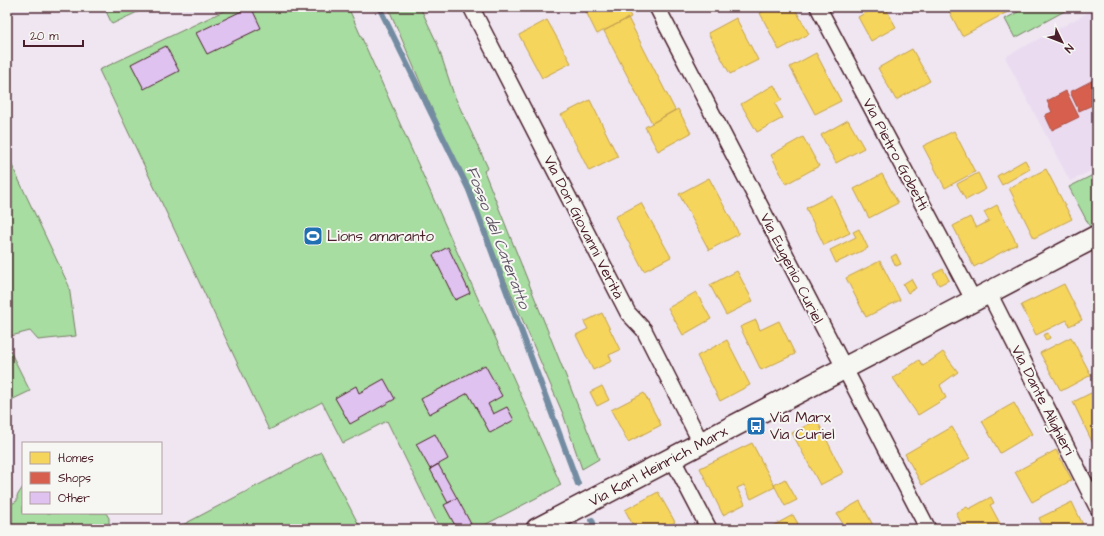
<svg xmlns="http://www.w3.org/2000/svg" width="1104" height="536" font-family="'Architects Daughter',sans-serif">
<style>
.built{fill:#eadbf1}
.green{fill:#a7dda0;stroke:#787e66}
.homes{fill:#f6d55c;stroke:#c29e4d}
.shops{fill:#d6604d;stroke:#ac4c43}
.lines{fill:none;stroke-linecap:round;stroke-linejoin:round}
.stream{stroke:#738ca1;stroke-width:6}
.building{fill:#dfc2f0;stroke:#4a1f2b}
.street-casing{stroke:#4a1f2b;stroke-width:18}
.secondary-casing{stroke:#4a1f2b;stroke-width:24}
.street{stroke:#f6f6f2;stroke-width:15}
.secondary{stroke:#f6f6f2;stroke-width:21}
.labels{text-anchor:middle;stroke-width:4;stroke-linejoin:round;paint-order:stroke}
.street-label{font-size:15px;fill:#4a1f2b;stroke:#f6f6f2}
.poi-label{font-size:15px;fill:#4a1f2b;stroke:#f6f6f2;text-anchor:start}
.water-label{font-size:16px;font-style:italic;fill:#5f5566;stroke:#f6f6f2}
</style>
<rect width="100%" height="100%" fill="#efe6f1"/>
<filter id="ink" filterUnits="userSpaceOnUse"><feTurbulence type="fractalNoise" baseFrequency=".025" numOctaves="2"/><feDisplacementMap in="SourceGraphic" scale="8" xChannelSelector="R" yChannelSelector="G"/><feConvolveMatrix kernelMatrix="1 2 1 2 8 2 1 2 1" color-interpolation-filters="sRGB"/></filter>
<g filter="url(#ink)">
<!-- built -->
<path class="built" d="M1097,8V168L1070,181L1005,57Z"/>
<!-- green -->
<path class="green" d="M104,7H148L112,24Z
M232,7H348L561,485L477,529H440L387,421L343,443L322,402L269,430L99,70Z
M388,7H420L437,43L454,95L488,168L484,171L599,459L582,469L563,414Z
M1027,7H1072L1015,38L1005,19Z
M7,155L69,286L76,336L38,340L30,331L7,337Z
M1097,173V224L1090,227L1069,187Z
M7,345L30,391L7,402Z
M321,452L361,529H175Z
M23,487V513H106L109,518V529H7V506L17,501V496Z"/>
<!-- homes -->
<path class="homes" d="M595,7H626L631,17L597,34L586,12Z
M772,7H777L780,12L790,7H794L809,34L779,50L760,13Z
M876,7H885L896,27L871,41L858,17Z
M947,7H1017L962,36Z
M628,18L675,110L652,123L604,31Z
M736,18L758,60L730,74L708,33Z
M547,20L571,63L542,78L519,35Z
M912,49L930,81L896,100L878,68Z
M816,53L841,101L815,114L790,67Z
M774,85L782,100L775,104L783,118L757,132L741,104Z
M590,100L618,157L589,171L561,115Z
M678,109L691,133L658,151L645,127Z
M848,120L864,148L836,163L821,135Z
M954,131L975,172L945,188L923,146Z
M803,137L819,166L786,184L771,155Z
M1025,160L1030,169L1002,185L997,176Z
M1046,169L1072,219L1034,238L1009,188Z
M978,173L986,189L966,200L957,184Z
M882,174L898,203L869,218L854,189Z
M709,178L739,234L709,250L679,194Z
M832,195L850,233L824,245L806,208Z
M641,203L671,257L644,271L615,217Z
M997,205L1017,244L974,267L953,226L970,217L976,228L989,221L984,212Z
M859,229L868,248L836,263L830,250L856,237L853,232Z
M896,254L901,264L896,266L891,257Z
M880,261L900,300L866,317L846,278Z
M943,269L949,280L939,285L933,274Z
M737,271L753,301L726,315L710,285Z
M911,279L916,288L908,293L903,284Z
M1064,284L1082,320L1069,326L1067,320L1036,335L1021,305Z
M696,292L711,319L683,335L668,308Z
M602,313L620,350L609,355L612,361L593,370L576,335L588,329L584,322Z
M756,320L760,330L779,321L795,354L761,370L740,327Z
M1048,333L1050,338L1046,340L1043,335Z
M1071,337L1091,375L1061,391L1040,353Z
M727,340L750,385L720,401L697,356Z
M943,352L958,372L940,385L946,398L918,415L893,378L919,360L923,366Z
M602,386L609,400L597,406L590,392Z
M1097,390V452L1073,402Z
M644,393L661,425L628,442L611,410Z
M1014,403L1032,434L1000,453L982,421Z
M817,420L843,473L820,485L792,433Z
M952,427L970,458L922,485L905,454Z
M752,443L775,487L751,499L744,485L737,488L745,504L723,515L700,468Z
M1056,450L1072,480L1032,502L1015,472Z
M785,479L797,500L785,506L774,485Z
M658,492L675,522L662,529H635L625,510Z
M991,497L994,503L990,505L1003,529H964L956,513L967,507L969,509Z
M860,501L875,529H846L837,514Z
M1072,502L1085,529H1044L1039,518Z
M793,515L801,529H767Z"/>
<!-- shops -->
<path class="shops" d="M1097,78V103L1079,111L1070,92Z
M1066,91L1079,117L1052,130L1045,115L1052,112L1047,101Z"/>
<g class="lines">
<!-- stream -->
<path class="stream" d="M379,7L469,190L578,484
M592,520L595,529"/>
</g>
<!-- building -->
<path class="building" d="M250,7H251L261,28L207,54L196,33Z
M166,46L179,71L144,89L131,64Z
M448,247L470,293L455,300L433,255Z
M485,365L502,396L488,404L493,414L507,407L514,420L490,433L468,393L429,414L421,399Z
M384,379L395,399L350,424L335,398L356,386L359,393Z
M435,434L448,459L430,469L416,444Z
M438,464L457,498L448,503L430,469Z
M457,498L471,524L462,529H457L444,505Z"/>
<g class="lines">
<!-- street casing -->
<g class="street-casing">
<path id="street" d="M471,7L628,313L644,330L701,443
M657,7L928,529
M818,7L974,301
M989,293L1097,507
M672,458L709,529"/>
</g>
<!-- secondary casing -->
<g class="secondary-casing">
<path id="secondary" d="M537,529L1097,236"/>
</g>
<!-- street -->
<use href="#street" class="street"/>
<!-- secondary -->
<use href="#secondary" class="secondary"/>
</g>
</g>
<!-- icons -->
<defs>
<g id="stadium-square" transform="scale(1)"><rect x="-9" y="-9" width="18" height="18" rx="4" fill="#1f6fb2" stroke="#f6f6f2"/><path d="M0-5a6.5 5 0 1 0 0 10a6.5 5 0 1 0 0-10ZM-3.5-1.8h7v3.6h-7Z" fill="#fff"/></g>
<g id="bus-square" transform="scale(1)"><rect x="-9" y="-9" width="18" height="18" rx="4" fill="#1f6fb2" stroke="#f6f6f2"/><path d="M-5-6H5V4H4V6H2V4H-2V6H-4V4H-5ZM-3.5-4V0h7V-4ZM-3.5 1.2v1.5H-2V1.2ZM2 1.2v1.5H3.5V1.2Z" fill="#fff"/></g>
</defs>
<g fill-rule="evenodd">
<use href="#stadium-square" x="313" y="236"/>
<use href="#bus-square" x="756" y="426"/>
</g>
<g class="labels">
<!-- street labels -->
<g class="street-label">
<text transform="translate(896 154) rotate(62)" y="5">Via Pietro Gobetti</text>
<text transform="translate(584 227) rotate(63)" y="5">Via Don Giovanni Verità</text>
<text transform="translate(792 268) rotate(63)" y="5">Via Eugenio Curiel</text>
<text transform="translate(1043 400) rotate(63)" y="5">Via Dante Alighieri</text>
<text transform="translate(658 466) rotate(-28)" y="5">Via Karl Heinrich Marx</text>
</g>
<!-- poi labels -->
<g class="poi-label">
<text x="327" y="241">Lions amaranto</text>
<text x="770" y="422">Via Marx<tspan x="770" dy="17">Via Curiel</tspan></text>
</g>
<!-- water labels -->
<g class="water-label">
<text transform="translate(499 237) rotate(69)" y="6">Fosso del Cateratto</text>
</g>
</g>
<!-- margin -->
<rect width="1104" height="536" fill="none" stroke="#f6f6f2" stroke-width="24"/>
<rect x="12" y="12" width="1080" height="512" fill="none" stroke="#4a1f2b" stroke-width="1.5" filter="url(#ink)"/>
<!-- legend -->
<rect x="22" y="442" width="140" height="72" fill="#f6f6f2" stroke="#b1a0a2"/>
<rect x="30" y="452" width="20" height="12" fill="#f6d55c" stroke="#b1a0a2"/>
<text x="58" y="462" font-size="12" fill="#4a1f2b">Homes</text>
<rect x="30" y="472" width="20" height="12" fill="#d6604d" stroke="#b1a0a2"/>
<text x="58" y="482" font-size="12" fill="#4a1f2b">Shops</text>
<rect x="30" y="492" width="20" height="12" fill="#dfc2f0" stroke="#b1a0a2"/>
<text x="58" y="502" font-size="12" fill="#4a1f2b">Other</text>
<!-- north arrow -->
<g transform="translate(1062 42) rotate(133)" stroke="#f6f6f2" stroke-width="3" paint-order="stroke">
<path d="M0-3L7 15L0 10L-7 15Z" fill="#4a1f2b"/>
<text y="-6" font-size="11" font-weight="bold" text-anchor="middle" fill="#4a1f2b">N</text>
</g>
<!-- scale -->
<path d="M24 40v6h59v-6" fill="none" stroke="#4a1f2b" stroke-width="2"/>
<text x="30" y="40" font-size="12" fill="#4a1f2b" stroke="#f6f6f2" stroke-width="3" paint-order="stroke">20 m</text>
</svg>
